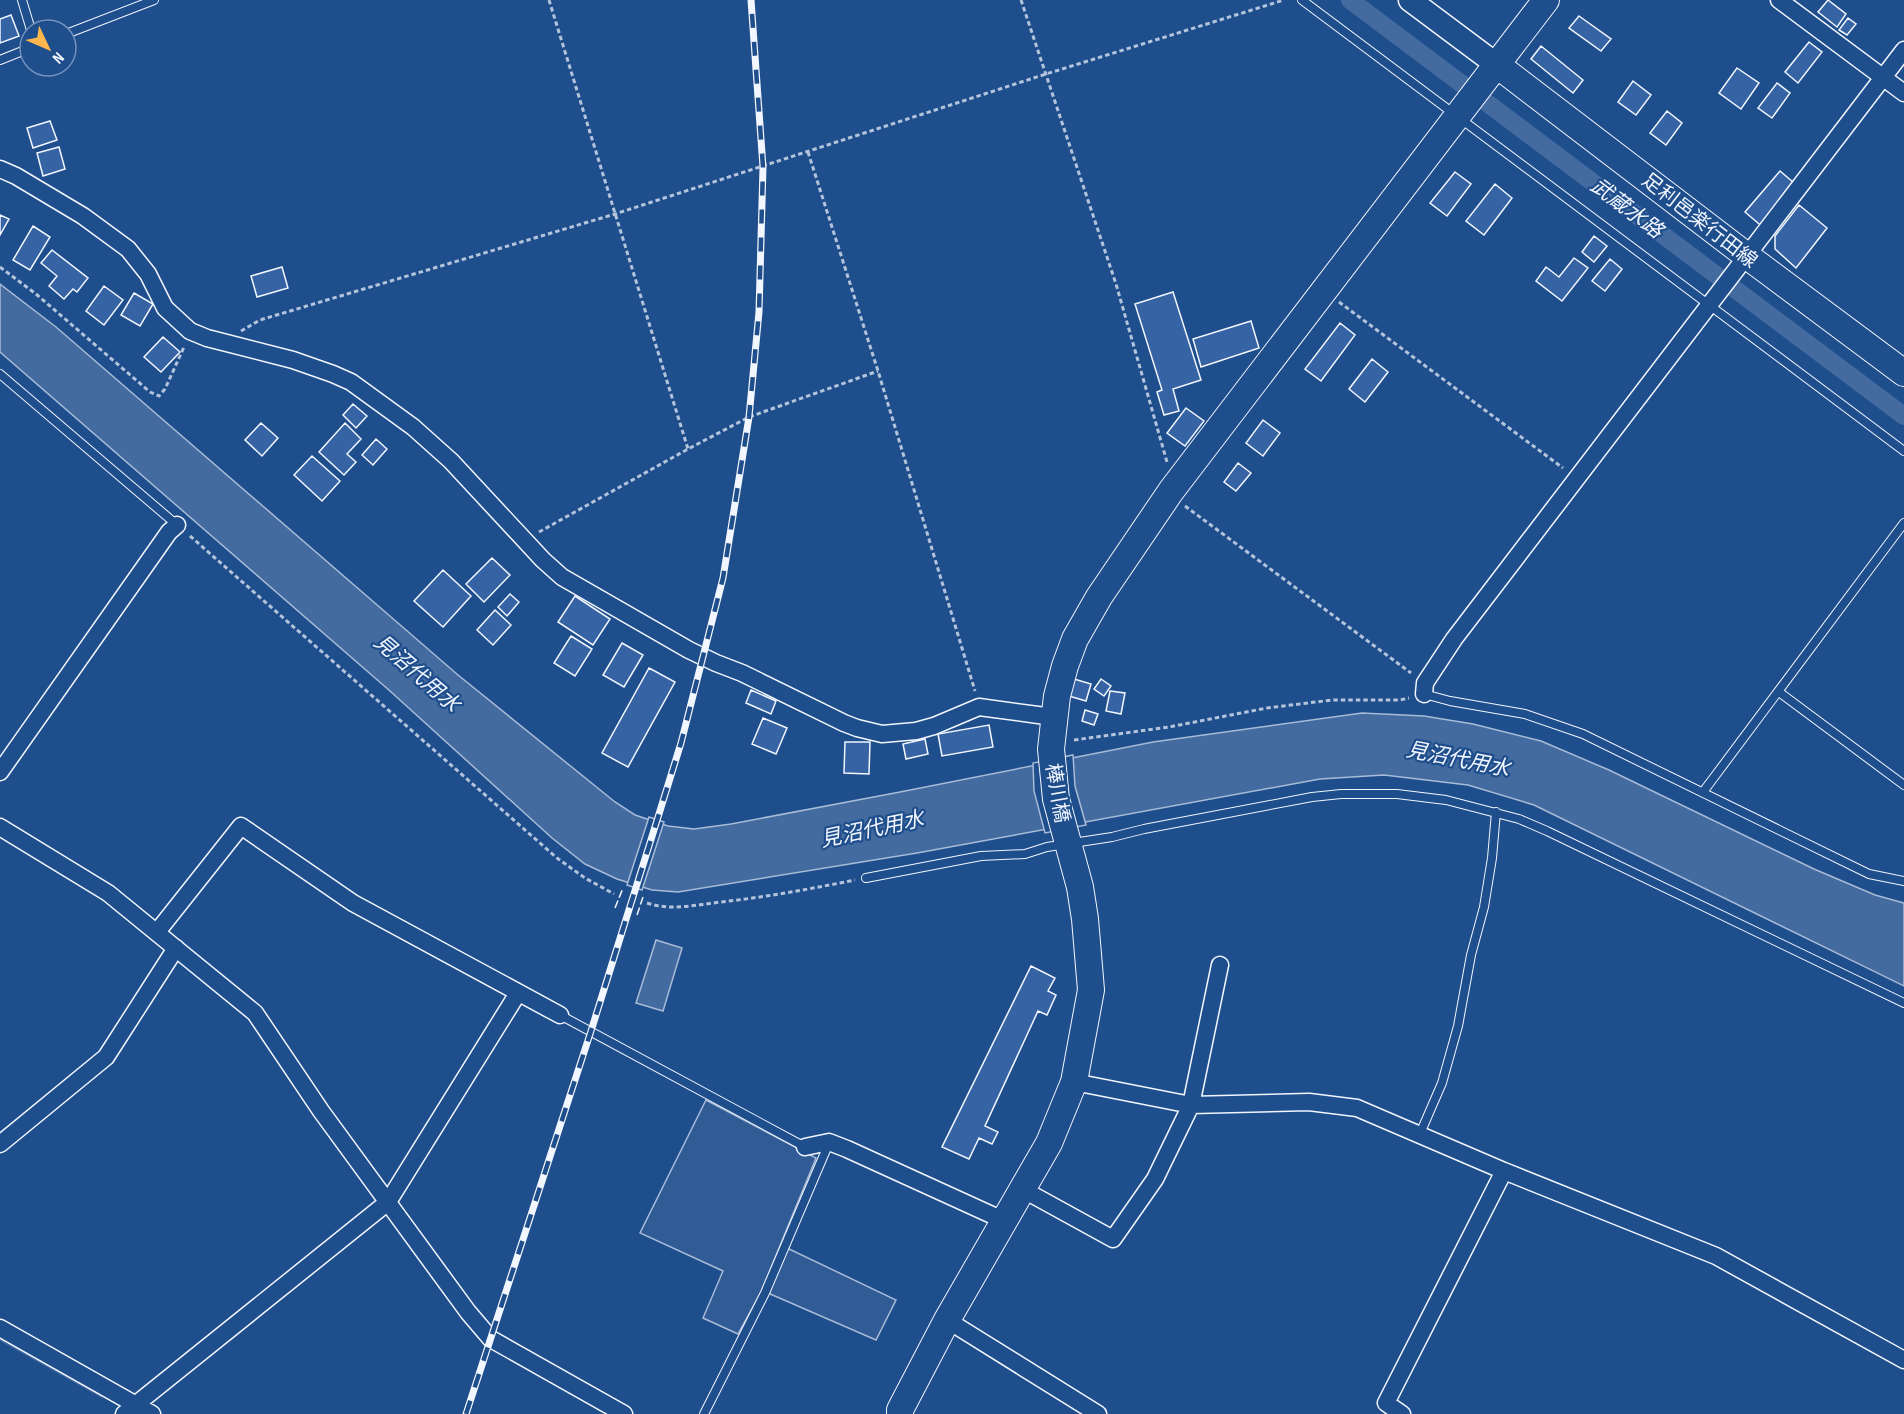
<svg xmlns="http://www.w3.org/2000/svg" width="1904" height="1414" font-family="'Sofia Sans Condensed','Noto Sans JP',sans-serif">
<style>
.built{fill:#305b95;stroke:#a8bbd7;stroke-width:1.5}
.water{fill:#446ba0;stroke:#a8bbd7;stroke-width:1.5}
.pier{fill:#1f4e8c;stroke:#a8bbd7;stroke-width:1.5}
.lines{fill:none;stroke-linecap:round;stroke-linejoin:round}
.stream{stroke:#446ba0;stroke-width:5}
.canal{stroke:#446ba0;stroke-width:18}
.building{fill:#3563a3;stroke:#f2f6ff;stroke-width:1.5}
.lane-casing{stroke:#f2f6ff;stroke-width:10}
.street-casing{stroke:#f2f6ff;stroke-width:19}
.secondary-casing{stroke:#f2f6ff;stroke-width:25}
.primary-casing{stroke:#f2f6ff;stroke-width:28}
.path{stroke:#b3c4dc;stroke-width:3;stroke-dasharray:4.5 3;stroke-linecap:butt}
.lane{stroke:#1f4e8c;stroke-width:8}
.street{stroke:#1f4e8c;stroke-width:16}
.secondary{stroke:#1f4e8c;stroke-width:22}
.primary{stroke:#1f4e8c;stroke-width:26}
.rail-casing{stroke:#f2f6ff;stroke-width:7}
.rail{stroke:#1f4e8c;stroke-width:4.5;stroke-dasharray:14;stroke-linecap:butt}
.fence{stroke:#f2f6ff;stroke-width:1.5;stroke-dasharray:8 3;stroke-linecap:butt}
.labels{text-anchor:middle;stroke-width:4.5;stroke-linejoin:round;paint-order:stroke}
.street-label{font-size:20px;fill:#f2f6ff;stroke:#1f4e8c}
.water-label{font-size:21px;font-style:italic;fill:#f2f6ff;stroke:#1f4e8c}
</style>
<rect width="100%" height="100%" fill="#1f4e8c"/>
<!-- built -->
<path class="built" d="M706,1100L816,1158L761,1292L738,1334L703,1318L723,1271L640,1233Z
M787,1248L896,1300L876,1340L768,1293Z"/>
<!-- water -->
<path class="water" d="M0,284L56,327L458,675L615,802L635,815L668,826L694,829L731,824L900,792L1153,742L1362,713L1424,716L1473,724L1541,741L1609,770L1814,869L1875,895L1904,903V986L1534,805L1468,785L1384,775L1320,779L917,853L678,892L652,890L617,879L585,864L552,838L390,691L0,352Z
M656,940L682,948L663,1011L636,1003Z"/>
<!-- pier -->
<path class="pier" d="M1073,755L1075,786L1086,825L1045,833L1034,791L1033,763Z
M649,817L664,822L642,890L627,885Z"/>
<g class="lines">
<!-- stream -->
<path class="stream" d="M0,1338L102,1395"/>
<!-- canal -->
<path class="canal" d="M1350,0L1904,416"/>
</g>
<!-- building -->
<path class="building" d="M1828,0L1846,14L1837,27L1818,12Z
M11,15L19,36L0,43V19Z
M1579,16L1611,39L1601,51L1569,28Z
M1848,18L1856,24L1847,35L1839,30Z
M1809,42L1822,52L1798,83L1785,72Z
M1541,46L1583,80L1573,93L1531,59Z
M1737,68L1759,83L1741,109L1719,93Z
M1633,81L1651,95L1636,115L1618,102Z
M1777,83L1790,93L1772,118L1758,108Z
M1667,111L1682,123L1666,145L1650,133Z
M50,121L57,140L33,148L27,128Z
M59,147L65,169L43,176L37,153Z
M1780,171L1800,188L1765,229L1745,212Z
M1455,172L1471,184L1447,216L1430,203Z
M1495,184L1512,198L1484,235L1466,221Z
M1799,205L1827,228L1796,268L1775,249V236Z
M0,215L9,219L0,235Z
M33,226L50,237L30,270L13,260Z
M1594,236L1607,246L1594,262L1582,252Z
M52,250L88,278L77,292L73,289L64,299L49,286L57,276L41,263Z
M1574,258L1588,268L1562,301L1536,281L1546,267L1559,277Z
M1610,259L1622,269L1605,291L1592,281Z
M282,267L288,288L257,297L251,276Z
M104,286L123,300L104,325L86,311Z
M1173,292L1201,380L1173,389L1179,411L1164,415L1157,392L1162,390L1135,304Z
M134,293L153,304L140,326L121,315Z
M1251,321L1259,348L1201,367L1193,339Z
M1340,323L1355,335L1321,381L1305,369Z
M163,337L180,352L161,372L144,357Z
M1372,359L1388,372L1365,402L1349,389Z
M353,404L367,416L356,428L343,415Z
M1186,408L1204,421L1185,446L1167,433Z
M1263,420L1280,433L1263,456L1246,443Z
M261,423L278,438L262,456L245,440Z
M345,423L361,439L347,454L356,462L344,475L319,452Z
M376,439L387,449L373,465L362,455Z
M312,456L340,481L322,501L294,475Z
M1238,463L1251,473L1236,491L1224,482Z
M492,558L510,575L484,602L466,584Z
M443,570L471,596L443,627L414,601Z
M510,594L519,602L507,616L498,607Z
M575,596L610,619L593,645L558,622Z
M495,610L511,625L493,645L477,630Z
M571,636L592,649L575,676L554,663Z
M622,643L643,655L624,687L603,675Z
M649,668L675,682L628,767L602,753Z
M1074,679L1091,684L1086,701L1069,696Z
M1101,679L1111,686L1104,696L1094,689Z
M751,690L776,701L771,714L746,703Z
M1110,691L1125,693L1121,714L1106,711Z
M1085,710L1098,714L1094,725L1082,721Z
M763,718L787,728L776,754L752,744Z
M989,725L993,747L942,756L938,734Z
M925,739L928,754L906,759L903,744Z
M845,742H870L869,774L844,773Z
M1031,966L1055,978L1048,991L1056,995L1047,1015L1038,1011L985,1126L998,1132L992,1144L979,1138L969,1159L942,1147Z"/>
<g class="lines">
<!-- lane casing -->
<g class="lane-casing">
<path id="lane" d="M22,0L31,30
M1302,0L1904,451
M66,34L154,0
M0,60L30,48
M0,374L177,525
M1779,692L1904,785
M1424,694L1450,701L1525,714L1583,734L1869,874L1904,881
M1703,792L1904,523
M866,878L981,856L1025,854L1047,847L1112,837L1144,829L1312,797L1341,794H1397L1446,800L1519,819L1547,831L1904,1003
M560,1015L805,1147
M1419,1136L1442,1083L1458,1026L1471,955L1484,907L1492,858L1496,812
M704,1414L765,1293L829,1143"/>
</g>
<!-- street casing -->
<g class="street-casing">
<path id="street" d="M1779,0L1904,93
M0,169L16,176L83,216L128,249L148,274L165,308L190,331L207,338L293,360L333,374L351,382L413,427L451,461L543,560L562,577L689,650L716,663L742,673L844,723L857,728L882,734L916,731L934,726L979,707L1053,717
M1424,694L1425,683L1454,639L1904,50
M0,772L169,532L177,525
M0,827L108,893L255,1013L321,1111L468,1312L491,1339L624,1414
M157,932L241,826L353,903L560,1015
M1074,1082L1191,1105L1309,1102L1357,1108L1504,1171L1716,1256L1904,1360
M0,1144L106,1057L176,948
M805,1147L829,1142L847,1149L1005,1221
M1022,1189L1113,1239L1155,1179L1191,1105L1220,965
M947,1320L1098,1414
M0,1328L152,1414
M124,1414L388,1202L518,993
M1402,1414L1386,1403L1504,1171"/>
</g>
<!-- secondary casing -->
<g class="secondary-casing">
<path id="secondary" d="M1410,0L1497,65"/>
</g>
<!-- primary casing -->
<g class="primary-casing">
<path id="primary" d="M1497,65L1747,256L1904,373
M900,1414V1410L947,1320L1049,1143L1074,1082L1091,990L1085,919L1080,887L1056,799L1051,749L1057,696L1065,666L1075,639L1099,597L1171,491L1546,0"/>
</g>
<!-- path -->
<path class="path" d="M549,0L688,449
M1021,0L1116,284L1167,462
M808,152L878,371L975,691
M0,267L36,294L150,392L159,396L165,389L184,347
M1339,302L1563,468
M241,331L260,320L615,214L1046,74L1284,0
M1185,506L1411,673
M539,532L688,449L749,417L878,371
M190,536L557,858L585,878L614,894
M1074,740L1169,727L1267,708L1332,700H1400L1409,698
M647,903C671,911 695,905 721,902C766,897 810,889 855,880"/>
<!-- lane -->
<use href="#lane" class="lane"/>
<!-- street -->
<use href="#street" class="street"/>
<!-- secondary -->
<use href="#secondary" class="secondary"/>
<!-- primary -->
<use href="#primary" class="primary"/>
<!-- rail casing -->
<g class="rail-casing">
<path id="rail" d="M466,1414L591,1031L659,814L681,743L723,578L749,417L759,312L763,167L751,0"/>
</g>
<!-- rail -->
<use href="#rail" class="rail"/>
<!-- fence -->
<path class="fence" d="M615,908L623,888
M637,915L643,897"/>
</g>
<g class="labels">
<!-- street labels -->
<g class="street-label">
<text transform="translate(1700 220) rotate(38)" y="7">足利邑楽行田線</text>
<text transform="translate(1058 793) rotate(80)" y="7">棒川橋</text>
</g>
<!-- water labels -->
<g class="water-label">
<text transform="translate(1627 208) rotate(37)" y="7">武蔵水路</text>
<text transform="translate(417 673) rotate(41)" y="7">見沼代用水</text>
<text transform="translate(1458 759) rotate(11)" y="7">見沼代用水</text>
<text transform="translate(872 829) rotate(-12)" y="7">見沼代用水</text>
</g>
</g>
<!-- north arrow -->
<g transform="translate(48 48) rotate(134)"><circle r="28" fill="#1f4e8c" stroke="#7391ba" stroke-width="1.5"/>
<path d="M0-4.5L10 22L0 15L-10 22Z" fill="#ffb74d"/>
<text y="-9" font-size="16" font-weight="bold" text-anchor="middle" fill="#f2f6ff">N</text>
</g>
</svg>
